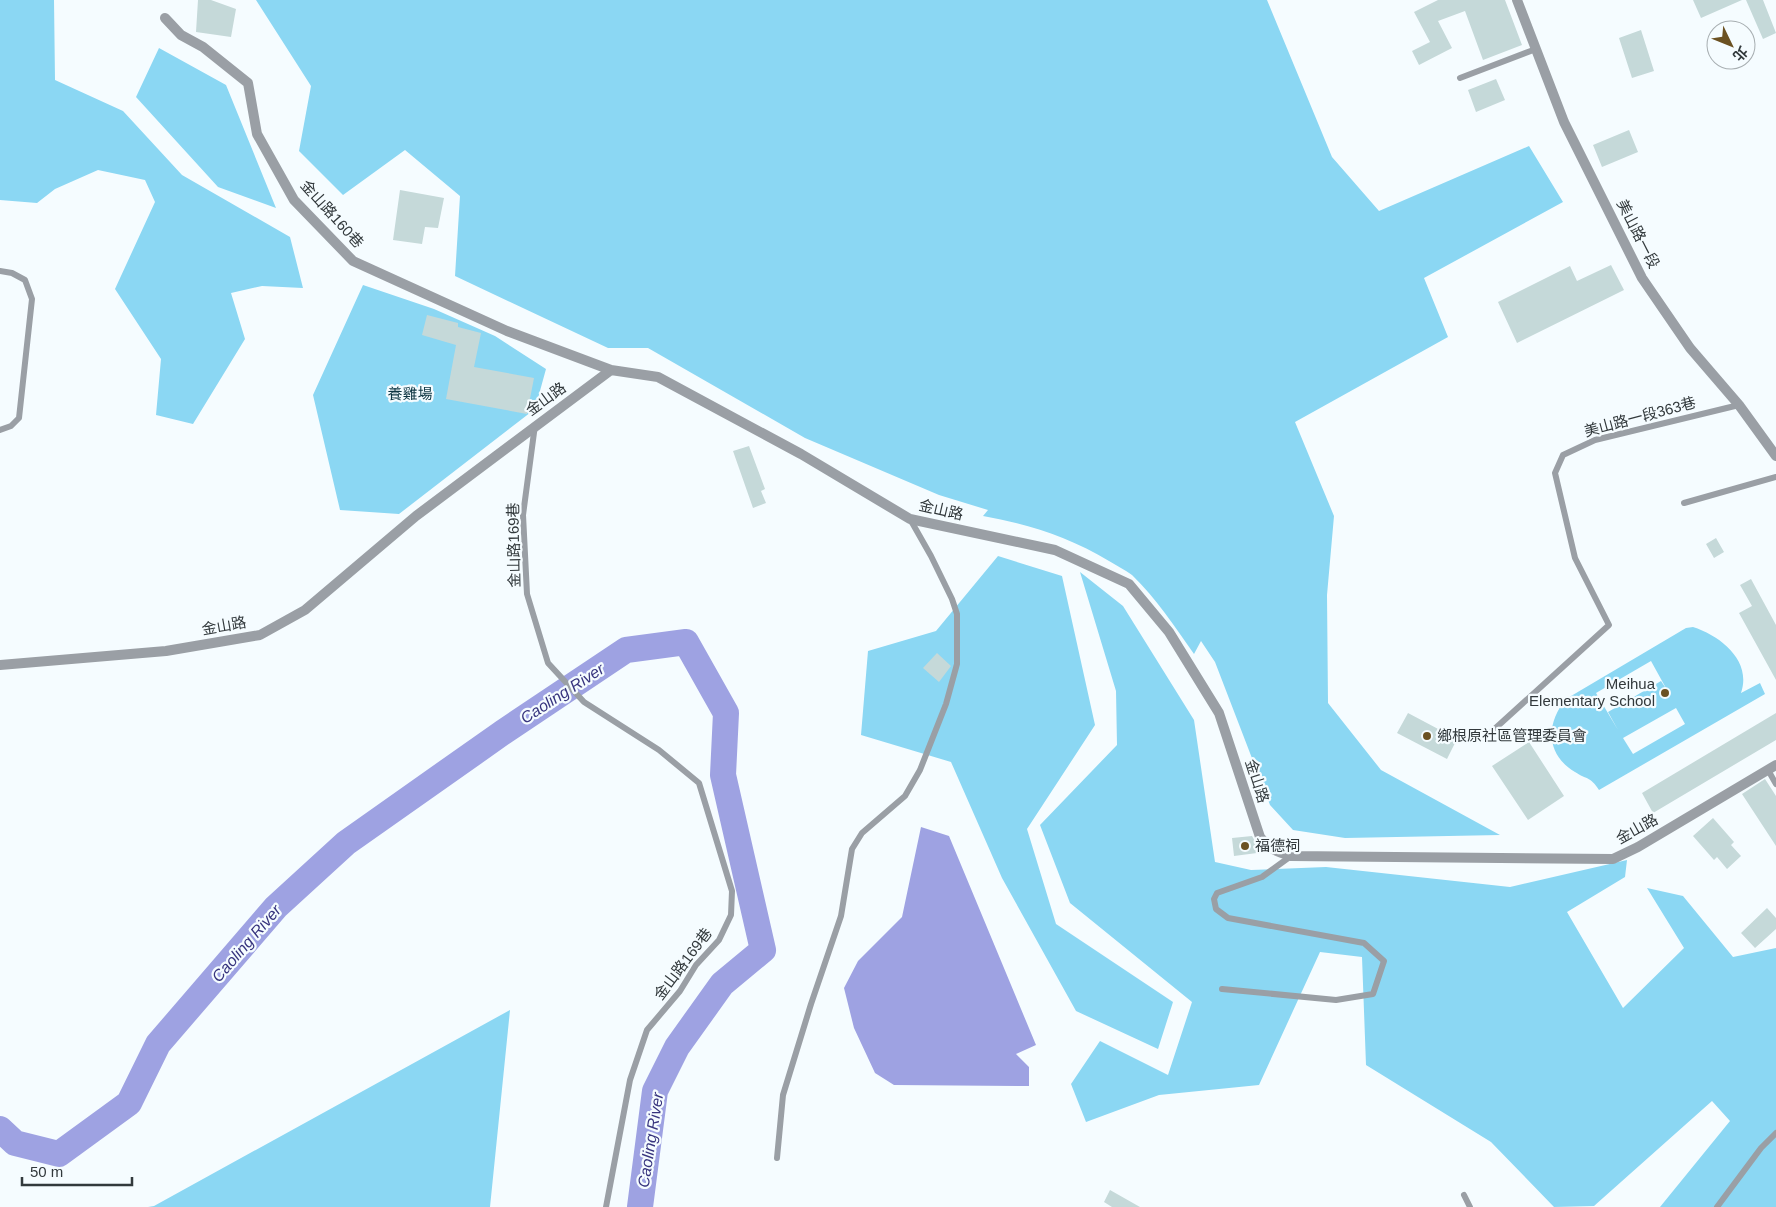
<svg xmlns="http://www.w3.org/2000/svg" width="1776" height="1207" font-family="Arial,'Noto Sans TC',sans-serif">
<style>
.green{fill:#8bd7f3;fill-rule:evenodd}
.water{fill:#9ea2e2}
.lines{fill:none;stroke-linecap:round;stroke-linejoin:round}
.river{stroke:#9ea2e2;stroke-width:26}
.building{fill:#c5d9d9}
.service{stroke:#9a9fa5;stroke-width:6}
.minor{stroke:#9a9fa5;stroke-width:10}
.tertiary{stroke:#9a9fa5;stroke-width:10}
.poi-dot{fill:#6b5122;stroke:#f5fcff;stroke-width:2}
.labels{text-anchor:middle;stroke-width:4.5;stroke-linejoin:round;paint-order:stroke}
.street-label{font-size:15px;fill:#32393c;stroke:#f5fcff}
.park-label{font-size:15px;fill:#0c3441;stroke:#f5fcff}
.poi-label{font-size:15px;fill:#32393c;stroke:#f5fcff;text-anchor:start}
.water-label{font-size:16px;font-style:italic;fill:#37347e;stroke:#f5fcff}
</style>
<rect width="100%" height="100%" fill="#f5fcff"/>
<!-- green -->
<path class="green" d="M0,0H54L55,80L123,111L182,175L290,237L303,288L262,286L231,293L245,339L193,424L156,415L161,359L115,289L155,202L145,180L98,170L55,189L37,203L0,200Z
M256,0H1267L1332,157L1379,211L1529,146L1563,202L1424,278L1448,337L1295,422L1334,516L1327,595L1328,703L1381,770L1500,835L1345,838L1293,830L1270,805L1215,662L1201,641L1194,654C1175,627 1156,598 1132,575C1125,570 1116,565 1109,561C1069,537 1028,524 983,516L988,510L939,495L805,438L648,348H608L455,276L460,196L405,150L343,195L299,151L311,86Z
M159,48L226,85L276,208L218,187L136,97Z
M363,285L434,309L495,336L546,369L535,409L399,514L340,510L313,395Z
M998,556L1062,576L1095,725L1027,829L1056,924L1173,1002L1158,1049L1076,1011L1002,878L951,762L861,735L868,651L936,631Z
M1080,572L1123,606L1194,720L1215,862L1251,870L1326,867L1510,887L1627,860L1625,877L1567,912L1623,1008L1684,948L1647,888L1683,896L1733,957L1776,948V1207H1660L1730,1121L1712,1101L1594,1206L1554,1207L1491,1142L1366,1065L1362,957L1320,952L1259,1085L1159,1095L1086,1122L1071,1084L1100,1041L1168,1075L1192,1002L1070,903L1040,825L1117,745L1116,691Z
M1693,627C1721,636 1752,661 1741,693L1760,683L1765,694L1599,790C1590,776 1587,780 1575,772C1545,754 1546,723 1566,699L1686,628ZM1651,661L1667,690L1661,681L1608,712L1618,730L1596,693ZM1676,708L1685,724L1633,754L1623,738Z
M510,1010L490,1207H148L154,1206Z"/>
<!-- water -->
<path class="water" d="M921,827L949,836L1036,1045L1016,1054L1029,1067V1086L894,1085L875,1073L854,1028L844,988L858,961L902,917Z"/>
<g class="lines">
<!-- river -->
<path class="river" d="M0,1129L15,1143L59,1154L129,1103L158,1044L276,907L346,843L502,733L626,650L686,642L726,713L723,775L763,950L722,984L677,1047L655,1091L640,1207"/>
</g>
<!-- building -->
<path class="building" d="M198,0H211L236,9L231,37L196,32Z
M1438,0H1505L1522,45L1483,60L1465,11L1438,21L1452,48L1419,65L1412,51L1430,42L1414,12Z
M1693,0H1742L1701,18Z
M1746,0H1763L1776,33L1763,39Z
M1641,30L1654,71L1632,78L1619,38Z
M1496,79L1505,100L1476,112L1468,90Z
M1629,130L1638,152L1602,167L1593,145Z
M400,190L444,198L438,228L425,227L422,244L393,240Z
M1611,265L1624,290L1517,343L1498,302L1570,266L1577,281Z
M427,315L458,323V327L481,333L474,367L534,378L527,414L446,399L456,345L422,335Z
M749,446L765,489L761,491L766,503L753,508L733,451Z
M1716,538L1724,552L1714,558L1706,544Z
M1751,579L1776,625V680L1739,613L1752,606L1740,585Z
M937,653L951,666L939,682L923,668Z
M1408,713L1457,739L1447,759L1397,733Z
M1776,713V740L1653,813L1642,793Z
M1529,742L1564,796L1528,820L1492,766Z
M1765,779L1776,796V846L1742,794Z
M1713,818L1734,842L1731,845L1741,856L1727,869L1717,857L1714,860L1693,836Z
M1252,836L1256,843L1257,853L1234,856L1232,838Z
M1767,908L1776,918V929L1755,948L1741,933Z
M1110,1190L1140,1207H1112L1104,1202Z"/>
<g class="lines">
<!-- service -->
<path class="service" d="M1460,78L1536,49
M0,271L12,273L25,280L32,299L19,418L11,426L0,430
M535,425L523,515L527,594L548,663L584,702L659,750L699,783L732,891L731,915L719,940L696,965L680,991L647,1030L630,1080L606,1207
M1684,503L1776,477
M1489,734L1609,625L1575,558L1555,473L1563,455L1595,440L1739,405
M1768,770L1776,784
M1222,989L1336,1000L1373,994L1384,961L1364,943L1228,918L1216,909L1214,899L1217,893L1262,877L1291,856
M777,1158L783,1095L811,1004L841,916L852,849L862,833L905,796L920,770L946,704L957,664V614L952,599L931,556L910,519
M1464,1195L1470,1207
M1717,1207L1761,1148L1776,1133"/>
<!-- minor -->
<path class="minor" d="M165,18L181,35L203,47L248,83L257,134L294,200L353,261L507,331L611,370
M0,665L166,651L260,635L305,610L416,516L611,370L658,377L801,454L910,519L1055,550L1129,584L1169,632L1219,713L1260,837C1269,849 1277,852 1291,856L1613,859L1638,847L1776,765"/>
<!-- tertiary -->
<path class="tertiary" d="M1517,0L1564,122L1642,278L1690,348L1739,405L1776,456"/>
</g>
<!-- markers -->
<g class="poi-dot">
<circle cx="1665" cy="693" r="5"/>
<circle cx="1427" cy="736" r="5"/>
<circle cx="1245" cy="846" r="5"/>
</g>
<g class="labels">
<!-- street labels -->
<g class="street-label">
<text transform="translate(332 214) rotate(48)" y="5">金山路160巷</text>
<text transform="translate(1638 234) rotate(63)" y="5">美山路一段</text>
<text transform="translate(546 399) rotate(-36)" y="5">金山路</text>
<text transform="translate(1640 417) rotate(-15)" y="5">美山路一段363巷</text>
<text transform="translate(941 510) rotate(13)" y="5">金山路</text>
<text transform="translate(514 545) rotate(-91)" y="5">金山路169巷</text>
<text transform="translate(224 626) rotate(-10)" y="5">金山路</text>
<text transform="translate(1257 781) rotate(72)" y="5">金山路</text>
<text transform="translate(1637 829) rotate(-29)" y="5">金山路</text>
<text transform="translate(683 964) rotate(-53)" y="5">金山路169巷</text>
</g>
<!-- park labels -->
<g class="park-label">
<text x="410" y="399">養雞場</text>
</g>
<!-- poi labels -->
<g class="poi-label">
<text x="1655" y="689" text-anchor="end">Meihua<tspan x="1655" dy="17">Elementary School</tspan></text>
<text x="1437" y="741">鄉根原社區管理委員會</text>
<text x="1255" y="851">福德祠</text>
</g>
<!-- water labels -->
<g class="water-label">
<text transform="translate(562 693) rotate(-33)" y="6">Caoling River</text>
<text transform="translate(246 943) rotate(-49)" y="6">Caoling River</text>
<text transform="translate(650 1140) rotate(-81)" y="6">Caoling River</text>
</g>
</g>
<!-- north arrow -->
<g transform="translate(1731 45) rotate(133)"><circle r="24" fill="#f5fcff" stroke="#a7aeb1"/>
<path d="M0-4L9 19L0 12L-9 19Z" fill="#6b5122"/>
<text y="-8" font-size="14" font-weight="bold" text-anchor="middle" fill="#32393c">北</text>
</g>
<!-- scale -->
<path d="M22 1177v8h110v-8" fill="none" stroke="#32393c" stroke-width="2.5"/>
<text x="30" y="1177" font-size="15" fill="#32393c" stroke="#f5fcff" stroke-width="4" paint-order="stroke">50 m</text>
</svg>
